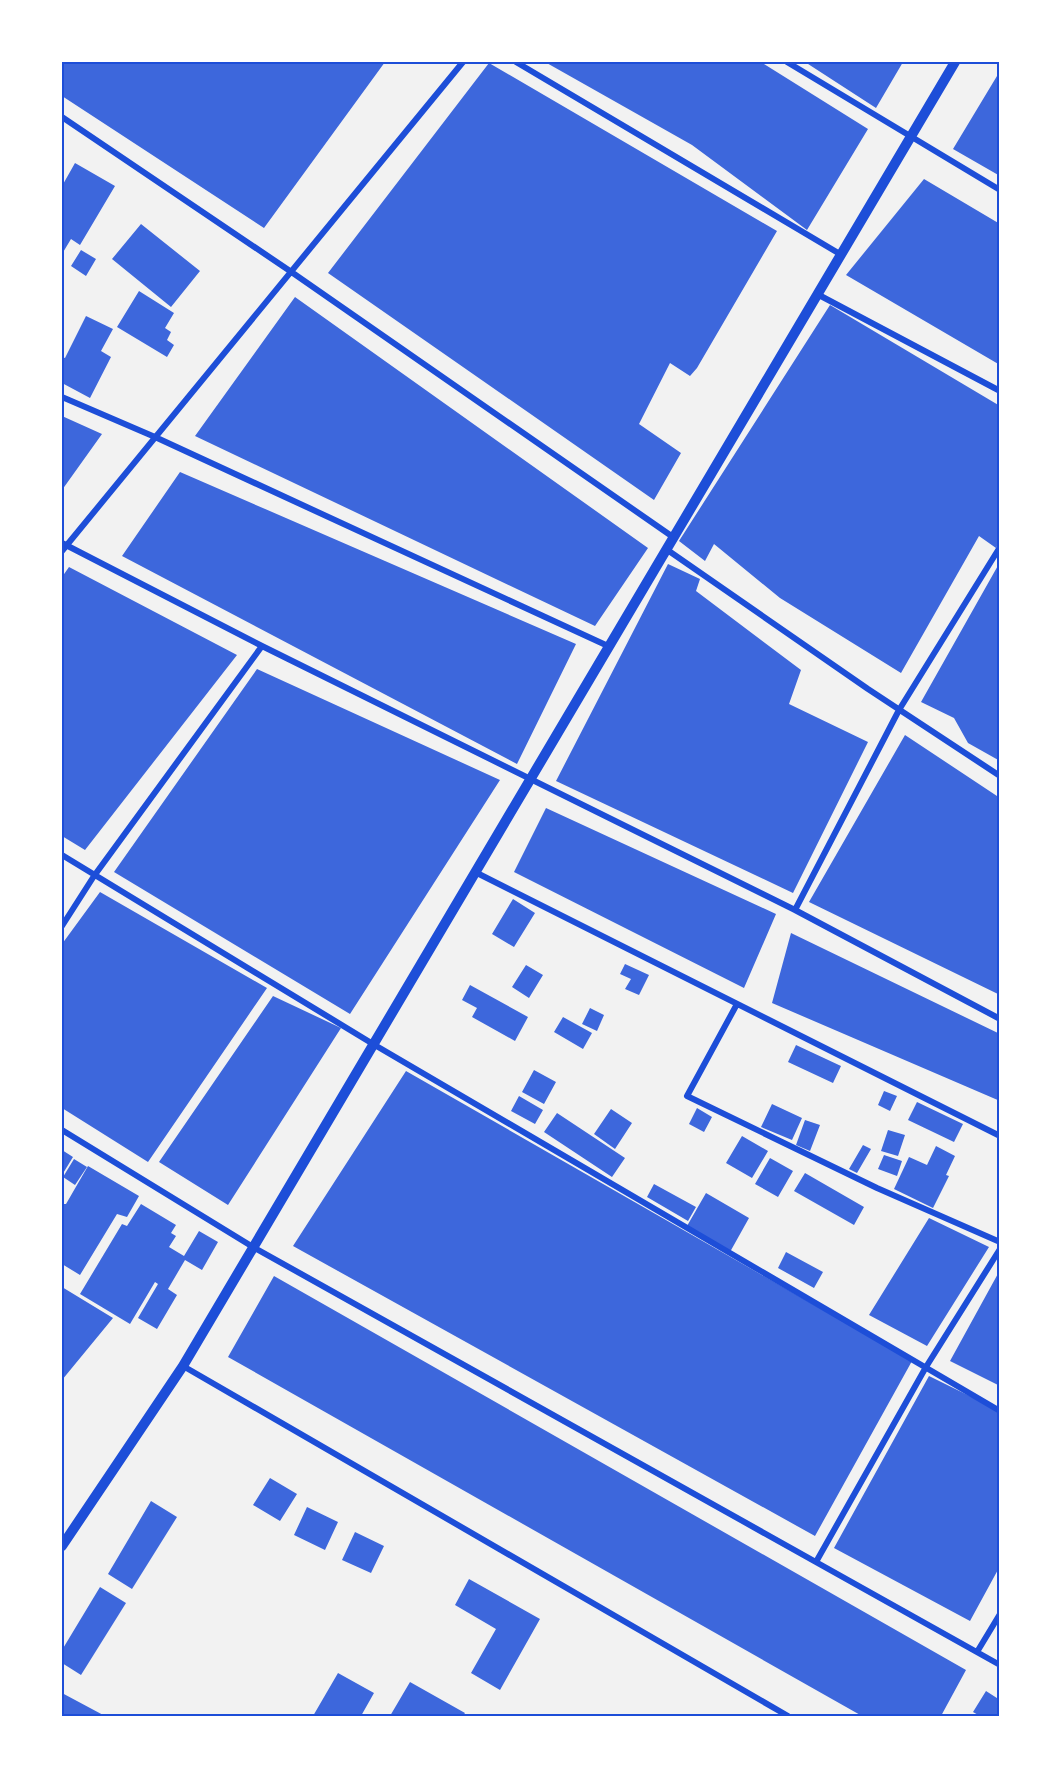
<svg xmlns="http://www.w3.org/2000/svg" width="1061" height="1778" font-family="'Zilla Slab',serif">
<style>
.building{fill:#3d67dc}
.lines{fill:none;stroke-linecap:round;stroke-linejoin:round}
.minor{stroke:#1d4ed8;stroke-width:6}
.tertiary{stroke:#1d4ed8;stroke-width:10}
.neatline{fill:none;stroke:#1d4ed8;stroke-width:2}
</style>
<rect width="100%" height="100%" fill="#f2f2f2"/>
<!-- building -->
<path class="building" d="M62,62H385L264,228L62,96Z
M545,62H761L868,129L807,230L692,145Z
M805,62H903L876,108Z
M489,63L777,231L697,368L690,376L670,363L639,424L681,453L654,500L328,273Z
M1000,71V176L953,149Z
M75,163L115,186L80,245L71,239L62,254V186Z
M924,179L1000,224V365L846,275Z
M141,224L200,271L171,307L112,259Z
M81,250L96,259L86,276L71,266Z
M139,291L174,313L165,328L171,332L167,340L174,345L167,357L117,327Z
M295,297L648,548L595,626L195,436Z
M830,305L1000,406V541L996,548L979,536L901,673L780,598L714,544L705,561L679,541Z
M86,316L113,329L101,351L111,357L90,398L62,383V357L65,358Z
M62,416L102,434L62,490Z
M180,472L576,644L517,764L122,556Z
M1000,562V761L968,743L954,718L921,702Z
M668,564L700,579L696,591L801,670L789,704L868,742L793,893L556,781Z
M69,567L237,655L85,850L62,836V577Z
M257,669L500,780L350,1014L114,872Z
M905,735L1000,798V995L809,902Z
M546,808L776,914L744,988L514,872Z
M100,892L267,988L148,1162L62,1108V944Z
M513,899L535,913L514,947L492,934Z
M791,933L1000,1034V1101L772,1003Z
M625,964L649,975L639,995L625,989L631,979L620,974Z
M526,965L543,975L529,998L512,987Z
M470,985L528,1017L515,1041L472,1017L477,1008L462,1000Z
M273,996L341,1028L228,1205L159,1162Z
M590,1008L604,1015L597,1031L582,1024Z
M563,1017L592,1033L583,1049L554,1032Z
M796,1045L841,1066L833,1083L788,1062Z
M534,1070L556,1082L544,1104L522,1092Z
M406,1071L912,1361L815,1536L293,1246Z
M884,1091L897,1096L890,1111L878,1105Z
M519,1096L543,1110L535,1124L511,1111Z
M917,1102L963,1124L954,1142L908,1120Z
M772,1104L802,1118L792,1140L761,1127Z
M697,1108L712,1117L704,1132L689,1124Z
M611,1109L632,1123L615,1149L594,1134Z
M557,1113L625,1158L612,1177L544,1132Z
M805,1120L820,1125L810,1151L796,1145Z
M888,1130L905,1135L898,1156L881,1151Z
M742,1136L768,1151L752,1178L726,1163Z
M863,1145L871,1149L857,1173L849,1169Z
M936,1146L955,1156L946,1175L949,1176L933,1208L894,1189L909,1157L927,1165Z
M62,1150L73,1157L62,1175Z
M884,1155L902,1161L897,1176L878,1169Z
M770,1158L793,1171L778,1197L755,1184Z
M74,1159L87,1167L75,1185L63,1177Z
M88,1166L139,1196L127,1217L117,1214L80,1275L62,1264V1204H66Z
M805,1173L864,1207L854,1225L794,1191Z
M654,1184L696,1207L688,1221L647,1197Z
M706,1193L749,1218L730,1252L687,1226Z
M141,1204L176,1225L171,1233L176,1236L169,1247L184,1256L199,1231L218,1242L202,1270L185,1260L168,1289L177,1295L157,1329L138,1318L158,1284L155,1282L130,1324L80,1294L122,1224L127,1226Z
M929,1218L989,1247L927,1346L869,1315Z
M786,1252L823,1272L814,1288L778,1268Z
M1000,1270V1386L950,1361Z
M274,1276L966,1670L941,1716H862L228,1357Z
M62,1287L113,1318L62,1380Z
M929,1376L1000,1411V1566L970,1621L834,1548Z
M270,1478L297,1494L280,1521L253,1505Z
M151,1501L177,1517L132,1589L108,1574Z
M307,1507L338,1522L325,1550L294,1535Z
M355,1532L384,1546L371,1573L342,1560Z
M469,1579L540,1619L500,1690L471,1673L496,1629L455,1605Z
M100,1587L126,1603L81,1675L62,1663V1650Z
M338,1673L374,1693L361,1716H313Z
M410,1682L465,1713L463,1716H390Z
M986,1691L1000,1700V1716H980L973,1712Z
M62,1693L105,1716H62Z"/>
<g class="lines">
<!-- minor -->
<path class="minor" d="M516,62L840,254
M787,62L1000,190
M62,117L290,271L673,537
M817,294L1000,391
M62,397L155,437L608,646
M62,543L262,646L795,910L1000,1019
M666,549L868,689L1000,776
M62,551L463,62
M62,855L373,1044L1000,1411
M475,872L1000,1136
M795,910L899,710L1000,547
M62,926L94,876L262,646
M737,1004L687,1096L877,1188L1000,1242
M62,1130L253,1247L1000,1665
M183,1366L788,1716
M816,1562L926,1367L1000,1249
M977,1652L1000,1614"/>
<!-- tertiary -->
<path class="tertiary" d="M62,1546L183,1366L955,62"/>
</g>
<!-- border -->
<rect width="1061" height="1778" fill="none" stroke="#ffffff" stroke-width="126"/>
<rect x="63" y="63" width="935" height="1652" class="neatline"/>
</svg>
